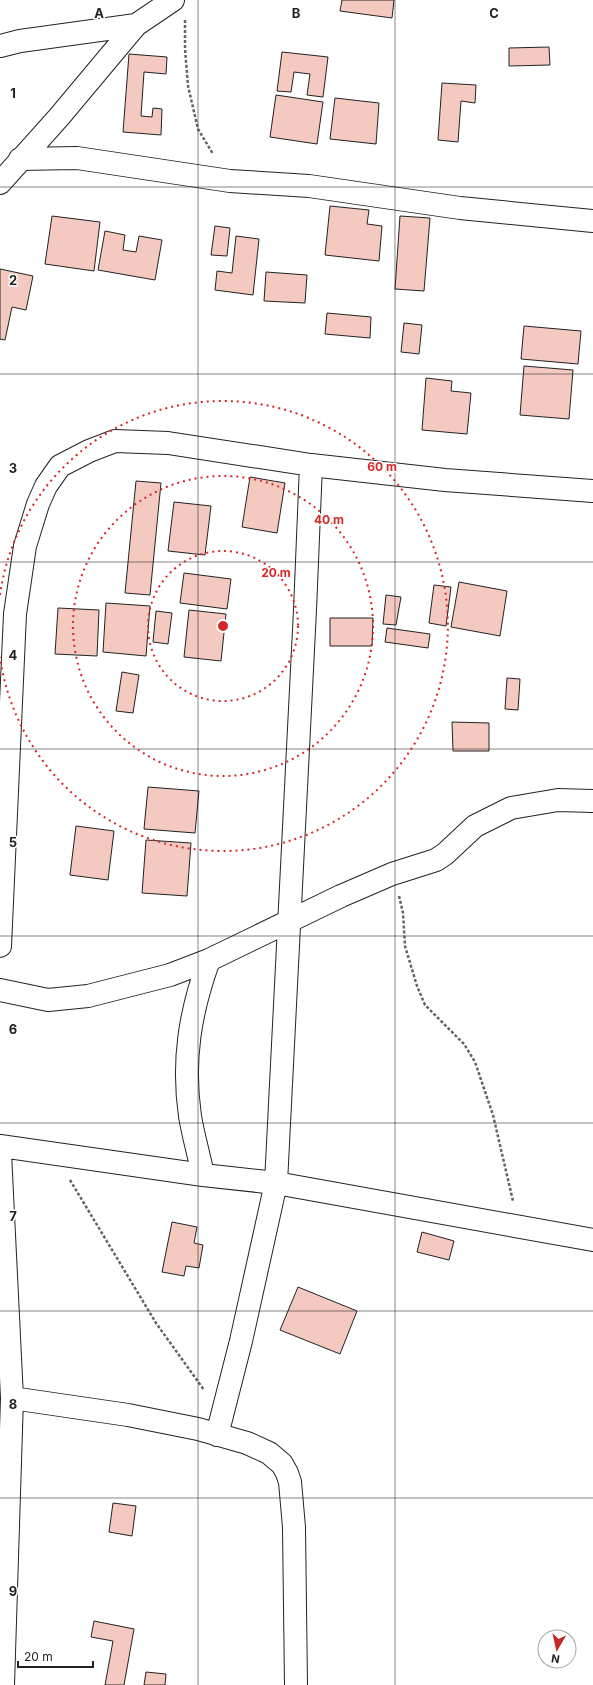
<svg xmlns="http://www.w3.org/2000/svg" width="593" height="1685" font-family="Inter,sans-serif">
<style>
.building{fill:#f3c9c0;stroke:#222}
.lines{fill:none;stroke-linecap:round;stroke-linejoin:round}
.minor-casing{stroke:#222;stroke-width:24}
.path{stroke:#646464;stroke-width:2.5;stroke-dasharray:3 2;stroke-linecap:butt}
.minor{stroke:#fff;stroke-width:22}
.grid{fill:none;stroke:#222;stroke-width:1;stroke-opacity:0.55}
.ring{fill:none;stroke:#d62828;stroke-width:2;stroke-dasharray:2 4}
.grid-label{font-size:13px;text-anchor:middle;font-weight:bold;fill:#222;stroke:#fff;stroke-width:3;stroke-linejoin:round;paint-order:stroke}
.centre{fill:#d62828;stroke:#fff;stroke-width:2}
.ring-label{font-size:12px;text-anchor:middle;font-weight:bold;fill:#d62828;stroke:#fff;stroke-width:3;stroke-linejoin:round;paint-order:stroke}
</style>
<rect width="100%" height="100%" fill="#fff"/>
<!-- building -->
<path class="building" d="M342,0H394L392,18L340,11Z
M549,47L550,65L509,66V48Z
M282,52L328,57L323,97L307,95L310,74L294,72L291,92L277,91Z
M129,54L167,57L166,74L144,72L141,116L152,117L153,108L162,109L161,135L123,132Z
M442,83L476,85L475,103L461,101L458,142L438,140Z
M276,95L323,102L317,144L270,137Z
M335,98L379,103L376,144L330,139Z
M330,206L369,210L367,224L382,226L379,261L325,255Z
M52,216L100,222L94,271L45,264Z
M400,216L430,218L424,291L395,289Z
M215,226L230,228L227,256L211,255Z
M105,231L125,235L123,250L136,252L139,236L162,240L155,280L98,270Z
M236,236L259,239L253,295L215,290L217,271L232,273Z
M0,269L33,276L26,310L12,307L5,340L0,339Z
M266,272L307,275L305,303L264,301Z
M327,313L371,317L370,338L325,334Z
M404,323L422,325L419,354L401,352Z
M524,326L581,331L578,364L521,359Z
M524,366L573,370L569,419L520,415Z
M426,378L452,381L451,391L471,393L467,434L422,430Z
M250,477L285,483L277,533L242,527Z
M136,481L161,483L150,595L125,593Z
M174,502L211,506L205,555L168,551Z
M184,573L231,579L227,609L180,603Z
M459,582L507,591L500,636L451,627Z
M434,585L451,587L446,626L429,623Z
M386,595L401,597L396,625L383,624Z
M106,603L150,606L146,656L103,652Z
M58,608L99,610L97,656L55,654Z
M189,610L226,614L221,661L184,657Z
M156,611L172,613L168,644L153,642Z
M330,618H373L372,646H330Z
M387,628L430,634L428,648L385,642Z
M122,672L139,675L133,713L116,711Z
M507,678L520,679L518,710L505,709Z
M452,722L489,723V751H453Z
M148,787L199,791L195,833L144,829Z
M76,826L114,831L108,880L70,875Z
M146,840L191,843L187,896L142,893Z
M172,1222L197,1227L194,1243L203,1245L199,1268L186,1266L184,1276L162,1272Z
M422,1232L454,1241L449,1260L417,1252Z
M298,1287L357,1311L340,1354L280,1330Z
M113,1503L136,1506L132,1536L109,1532Z
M94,1621L134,1629L124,1685H105L113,1641L91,1637Z
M146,1672L166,1674L165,1685H144Z"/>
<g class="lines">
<!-- minor casing -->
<g class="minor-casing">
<path id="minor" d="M0,46L20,41L136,25L173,0
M20,159L77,158L230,181L309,186L460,208L593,221
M0,183L59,117L136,25
M0,946L15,614L25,546L38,504L46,486L60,466L89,451L115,441L168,443L311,465L445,480L593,491
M0,990L48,1000L88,996L170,975L209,960L341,896L392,874L436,860L445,854L475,826L511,808L558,800L593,801
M0,1146L203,1175L276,1183L593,1240
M0,1153L12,1398L3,1685
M203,1175C199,1155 193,1135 190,1116C182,1061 190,1012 209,960
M12,1398L128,1415L198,1429L247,1443L269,1453L282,1464L287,1473L290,1482L294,1527L296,1685
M217,1435L241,1341L276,1183L305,610L311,465"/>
</g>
<!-- path -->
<path class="path" d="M185,20V49L188,86L198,129L213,154
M399,896L403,913L405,946L417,986L425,1005L464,1044L475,1062L493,1115L513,1201
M70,1180L156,1323L204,1390"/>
<!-- minor -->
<use href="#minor" class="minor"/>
</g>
<!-- grid -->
<path class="grid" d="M198,0V1685M395,0V1685M0,187H593M0,374H593M0,562H593M0,749H593M0,936H593M0,1123H593M0,1311H593M0,1498H593"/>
<!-- distance rings -->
<g class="ring">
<circle cx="223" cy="626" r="75"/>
<circle cx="223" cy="626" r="150"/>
<path d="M0 595A225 225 0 1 1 0 657"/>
</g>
<g class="grid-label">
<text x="99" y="18">A</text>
<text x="296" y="18">B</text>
<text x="494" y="18">C</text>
<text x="13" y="98">1</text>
<text x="13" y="285">2</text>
<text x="13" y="473">3</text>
<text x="13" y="660">4</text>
<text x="13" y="847">5</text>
<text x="13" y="1034">6</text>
<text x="13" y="1221">7</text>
<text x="13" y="1409">8</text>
<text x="13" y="1596">9</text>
</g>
<circle cx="223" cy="626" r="6" class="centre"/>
<g class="ring-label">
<text x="382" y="471">60 m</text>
<text x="329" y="524">40 m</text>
<text x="276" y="577">20 m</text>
</g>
<!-- north arrow -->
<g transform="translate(557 1649) rotate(189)"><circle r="19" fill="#ffffff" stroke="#a7a7a7"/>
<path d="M0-3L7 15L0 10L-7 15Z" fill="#c62828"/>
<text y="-6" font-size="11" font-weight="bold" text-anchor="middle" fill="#222222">N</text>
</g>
<!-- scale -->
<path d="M18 1661v6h75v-6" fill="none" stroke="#222222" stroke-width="2"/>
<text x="24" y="1661" font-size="12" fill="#222222" stroke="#ffffff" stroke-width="3" paint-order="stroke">20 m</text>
</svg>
